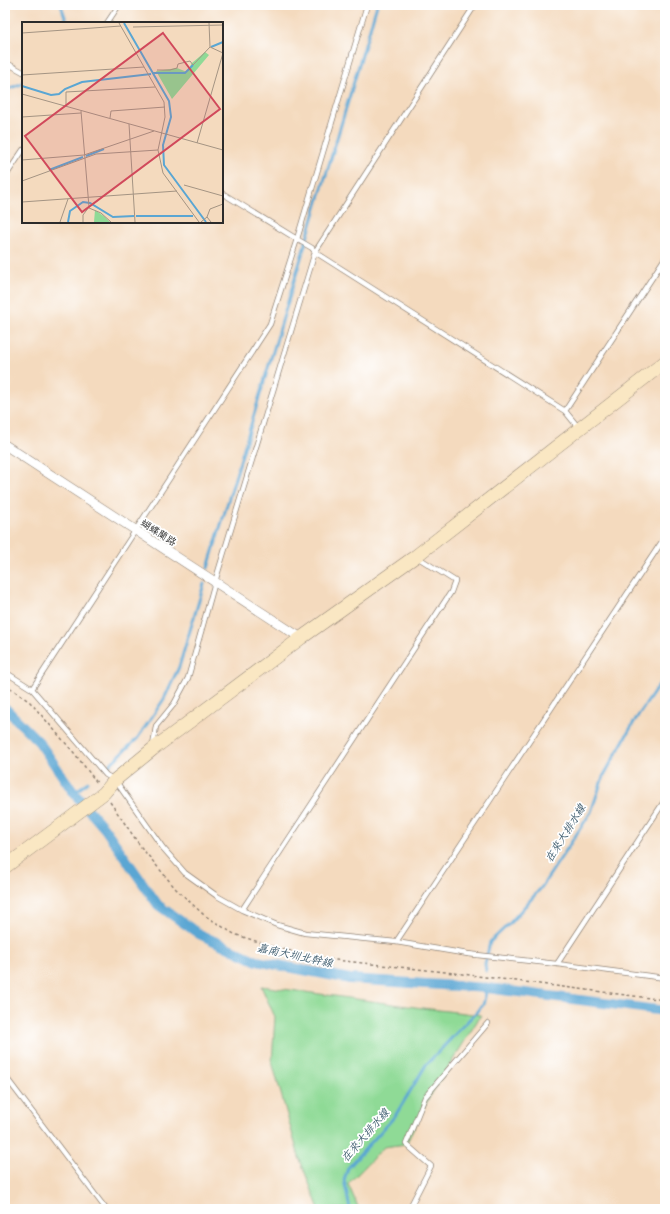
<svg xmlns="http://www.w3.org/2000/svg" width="670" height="1214" font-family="Kalam,'LXGW WenKai TC',sans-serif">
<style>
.green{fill:#8fda96;stroke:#5d8260}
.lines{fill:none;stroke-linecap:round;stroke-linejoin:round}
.stream{stroke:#5aa6d3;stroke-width:3}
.canal{stroke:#5aa6d3;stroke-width:10}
.lane-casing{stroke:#908274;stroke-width:6}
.street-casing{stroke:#908274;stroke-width:10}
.secondary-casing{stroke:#908274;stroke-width:14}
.path{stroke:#908274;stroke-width:1.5;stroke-dasharray:3 3;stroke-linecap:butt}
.lane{stroke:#fff;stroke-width:4.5}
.street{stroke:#fff;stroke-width:9}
.secondary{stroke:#fae7c3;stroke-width:13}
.labels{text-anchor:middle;stroke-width:3.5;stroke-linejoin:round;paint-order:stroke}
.street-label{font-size:10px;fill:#2b2b2b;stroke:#fff}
.water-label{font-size:11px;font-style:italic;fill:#3e5c6e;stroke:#fff}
.inset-river{fill:none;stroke:#5aa6d3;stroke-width:2}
.inset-road{fill:none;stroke:#a49483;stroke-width:1}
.view{fill:#d1495b;fill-opacity:0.15;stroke:#d1495b;stroke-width:2}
.inset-edge{fill:none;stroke:#2b2b2b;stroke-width:2}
</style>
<rect width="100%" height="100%" fill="#fff"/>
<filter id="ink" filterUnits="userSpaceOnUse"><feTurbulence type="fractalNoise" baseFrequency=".025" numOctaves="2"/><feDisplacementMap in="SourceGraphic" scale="8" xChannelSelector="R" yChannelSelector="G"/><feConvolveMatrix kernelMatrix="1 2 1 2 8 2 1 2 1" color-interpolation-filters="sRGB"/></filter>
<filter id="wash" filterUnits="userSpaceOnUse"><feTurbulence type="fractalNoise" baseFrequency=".012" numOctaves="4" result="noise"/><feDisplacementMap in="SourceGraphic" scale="16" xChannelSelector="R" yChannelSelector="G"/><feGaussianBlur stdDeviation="0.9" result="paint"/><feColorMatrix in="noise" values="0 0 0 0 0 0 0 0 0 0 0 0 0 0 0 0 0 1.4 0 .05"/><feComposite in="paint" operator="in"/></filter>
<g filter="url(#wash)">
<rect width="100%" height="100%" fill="#f4dabe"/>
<!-- green -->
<path class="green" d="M261,986L422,1008L481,1015L429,1098L406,1144L384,1147L348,1184L359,1209H319L299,1157L272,1062L275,1017Z"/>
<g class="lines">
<!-- stream -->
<path class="stream" d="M61,5L66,20L65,23
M5,90L21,84L23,81
M208,568L377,5
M107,767L137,739L164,699L179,667L204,584
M74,793L88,782
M486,971L485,964L490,942L510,923L541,888L591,812L603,777L634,722L665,676
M350,1209L344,1180L348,1168L395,1116L426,1065L483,1005L487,988L486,984"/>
<!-- canal -->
<path class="canal" d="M5,708L39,742L74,793L105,829L158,905L199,934L257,961L350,979L487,988L665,1011"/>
</g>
</g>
<g filter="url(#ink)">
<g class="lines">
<!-- lane casing -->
<g class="lane-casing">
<path id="lane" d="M107,23L119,5
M5,62L23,72
M5,177L23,150
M222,193L300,241L312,248L315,252L565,411L578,427
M565,411L665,258
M5,672L32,689L106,775L115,780L163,848L185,873L217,896L242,910L277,925L305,933L396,942L468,954L557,964L665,978
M32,689L270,324L297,239L367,5
M153,746L156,726L174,704L188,678L215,582L315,252L475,5
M242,910L451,592L455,581L417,557
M396,942L665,537
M557,964L665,800
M5,1076L106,1209
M409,1209L431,1166L406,1144L425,1097L488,1023"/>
</g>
<!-- street casing -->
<g class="street-casing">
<path id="street" d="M5,445L301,638"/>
</g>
<!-- secondary casing -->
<g class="secondary-casing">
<path id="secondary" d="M5,867L104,793L115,780L153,749L301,638L416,556L665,362"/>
</g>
<!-- path -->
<path class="path" d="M5,684L30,702L75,754L98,784
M110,802L141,847L176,889L204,915L234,934L271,946L317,958L454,973L665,1000"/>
<!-- lane -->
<use href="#lane" class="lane"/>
<!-- street -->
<use href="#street" class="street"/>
<!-- secondary -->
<use href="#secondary" class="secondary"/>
</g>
</g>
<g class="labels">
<!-- street labels -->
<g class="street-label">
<text transform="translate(159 532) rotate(33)" y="4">蝴蝶蘭路</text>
</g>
<!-- water labels -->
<g class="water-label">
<text transform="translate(565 833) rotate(-58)" y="4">在來大排水線</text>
<text transform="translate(295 955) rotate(12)" y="4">嘉南大圳北幹線</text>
<text transform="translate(365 1135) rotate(-49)" y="4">在來大排水線</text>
</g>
</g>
<!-- overview -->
<g transform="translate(22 22)">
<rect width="201" height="201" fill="#f4dabe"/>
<path d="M183,30L187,33L150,77L134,49L155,46L165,50L170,41ZM73,188L83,195L88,200H72Z" fill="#8fda96"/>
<path class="inset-river" d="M102,1L147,79L149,95L141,123L142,143L184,200M189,25L201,20M130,51H163L171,43M0,64L29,73L37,72L43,67L60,60L129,52M64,134L82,127M27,148L61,135M114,194H171M46,200L48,189L61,180L68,181L91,195L112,194"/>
<path class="inset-road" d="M97,1L142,80L143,95L136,128L141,151L177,200M111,5L201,3M0,11L99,4M135,48H148L155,46L156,42L168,39L171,43L188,25M0,53L122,45M0,72L201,128M44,84V70L133,65M59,89L67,185L61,193V200M0,95L59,91M88,96L89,89L143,85M107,102L113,200M175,121L201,31L188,25L187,1M0,138L62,133L132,109M0,159L74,132L136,128M162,163L201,174M0,180L155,169M67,186L79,191L89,200M185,195L188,187L201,182M38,200L46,177M179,200L185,195L189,200"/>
<path class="view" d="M141,11L198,87L60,190L3,114Z"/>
<rect width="201" height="201" class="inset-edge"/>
</g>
<!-- margin -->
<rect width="670" height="1214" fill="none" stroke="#fff" stroke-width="20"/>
</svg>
